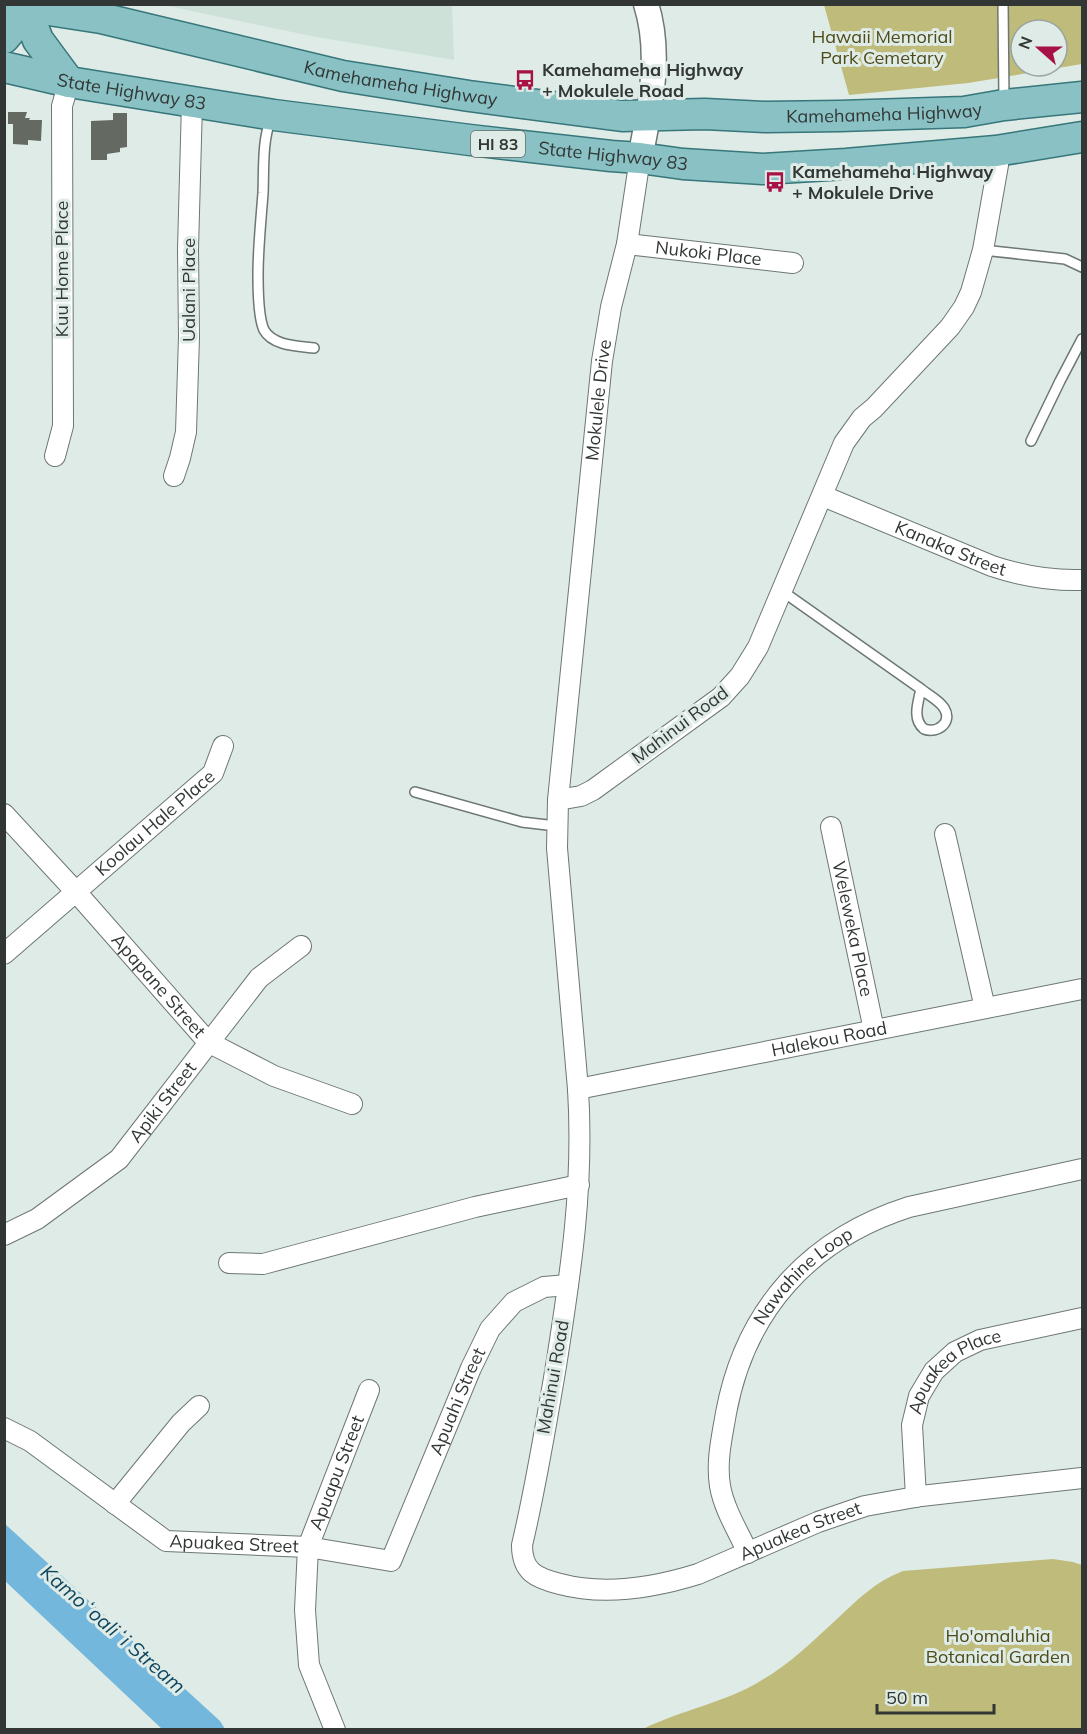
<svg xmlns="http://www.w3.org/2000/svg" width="1087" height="1734" font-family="Mulish,sans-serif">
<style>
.built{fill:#cde1d9}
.green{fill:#bfbb7a;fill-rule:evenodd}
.water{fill:#74b7dc}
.building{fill:#646a62}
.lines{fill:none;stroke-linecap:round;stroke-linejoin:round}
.service-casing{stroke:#6d7773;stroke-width:12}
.minor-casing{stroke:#6d7773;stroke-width:22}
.tertiary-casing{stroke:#6d7773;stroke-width:27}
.primary-casing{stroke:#37767a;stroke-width:33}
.service{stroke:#fff;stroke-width:9}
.minor{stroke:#fff;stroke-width:20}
.tertiary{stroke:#fff;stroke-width:24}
.primary{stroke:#89c1c5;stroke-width:30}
.labels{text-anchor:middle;stroke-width:6;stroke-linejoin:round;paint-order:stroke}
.shield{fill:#dfebe6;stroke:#666d6a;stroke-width:1.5}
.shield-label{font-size:16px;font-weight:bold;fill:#323735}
.park-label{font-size:18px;fill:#4e4b19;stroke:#dfebe6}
.poi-label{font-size:18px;font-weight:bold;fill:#323735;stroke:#dfebe6;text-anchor:start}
.street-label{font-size:18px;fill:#323735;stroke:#dfebe6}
.water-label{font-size:20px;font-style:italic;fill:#0e465f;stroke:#dfebe6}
</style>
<rect width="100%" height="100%" fill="#dfebe6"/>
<!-- built -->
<path class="built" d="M163,5H452L454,60L311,36Z"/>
<!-- green -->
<path class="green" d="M824,5H1082V64L968,83L849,95ZM1021,30H1057V66H1021Z
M1053,1559L1073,1562L1082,1565V1729H643C681,1710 725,1703 762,1680C790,1664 813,1641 837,1619C857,1600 876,1581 903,1571Z"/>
<!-- water -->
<path class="water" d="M4,1523L220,1721L225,1729H162L5,1581Z"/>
<!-- building -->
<path class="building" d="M8,112H27L25,118H30L29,120H42L41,141L28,140V145L13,144V124H8Z
M113,113H127V147L120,148V152L107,154V160H91V121L113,120Z"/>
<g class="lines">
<!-- service casing -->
<g class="service-casing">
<path id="service" d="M1003,4L1004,101
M271,120C262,138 264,172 263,193C261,220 258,248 258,275C258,290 258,317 264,330C273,346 298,346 314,348
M983,250L1065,259L1082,267
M1031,441L1060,381L1082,339
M782,591L921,689C928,695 939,700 944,708C953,722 938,734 924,729C912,719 918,703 921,689
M415,792L522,822L556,826"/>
</g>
<!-- minor casing -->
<g class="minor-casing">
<g id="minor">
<path id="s1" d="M996,151L998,165L983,250L971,292L964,307L950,327L874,408L862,418L844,443L758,647L740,676L721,697L593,790L581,796L558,800L557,848L578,1089C584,1186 571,1271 556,1366C546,1425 536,1486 522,1545C522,1572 536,1578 560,1584C605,1596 653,1588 698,1574L818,1522L865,1506L921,1496L1082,1478"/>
<path id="s2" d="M627,244L793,263"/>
<path d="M55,456L63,426L62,106L69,82"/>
<path d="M174,476L180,458L186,432L189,337L188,249L192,103"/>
<path id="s3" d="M823,496L992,566C1022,576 1051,581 1082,580"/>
<path id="s4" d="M558,800L602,361L611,307L627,244L640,158"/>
<path id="s5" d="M4,814L77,893L208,1042L274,1076L352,1104"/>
<path id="s6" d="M831,827L874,1030"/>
<path d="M945,834L985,1008"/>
<path id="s7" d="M4,954L213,773L223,746"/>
<path id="s8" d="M578,1089L1082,989"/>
<path id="s9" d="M4,1235L37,1219L119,1159L259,978L301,946"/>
<path d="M229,1263L263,1264L475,1207L579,1185"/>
<path id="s10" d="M4,1428L30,1441L166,1541L308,1547L391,1561L471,1368L490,1329L514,1302L544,1287L568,1285"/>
<path id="s11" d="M916,1497L912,1425L919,1396L934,1371L955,1352L980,1340L1082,1318"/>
<path d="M115,1504L181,1423L199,1406"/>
<path id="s12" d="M748,1553C738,1531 724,1509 720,1486C716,1461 722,1437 726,1413C745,1310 809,1239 909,1207L1082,1169"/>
<path id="s13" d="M335,1730L309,1665L305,1610L308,1547L369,1390"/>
</g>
</g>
<!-- tertiary casing -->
<g class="tertiary-casing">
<path id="tertiary" d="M640,158C650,108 662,54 646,4"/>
</g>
<!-- primary casing -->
<g class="primary-casing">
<g id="primary">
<path id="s14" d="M10,4L101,18L343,76L469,96L622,116L705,114L766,117L840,116L964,112L1004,105L1082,97"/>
<path d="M25,6L38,40L69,82"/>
<path d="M4,38L15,25L25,6"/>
<path id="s15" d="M4,67L69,82L274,115L470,140L611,156L640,158L683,164L763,169L846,164L996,151L1082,137"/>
</g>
</g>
<!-- service -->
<use href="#service" class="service"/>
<!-- minor -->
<use href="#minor" class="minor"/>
<!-- tertiary -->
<use href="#tertiary" class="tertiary"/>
<!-- primary -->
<use href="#primary" class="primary"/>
</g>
<!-- icons -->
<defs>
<g id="bus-bare" transform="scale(1.62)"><path d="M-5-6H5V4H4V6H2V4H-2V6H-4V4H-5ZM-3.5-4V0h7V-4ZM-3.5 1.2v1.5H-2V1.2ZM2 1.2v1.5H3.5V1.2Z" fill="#a71146" stroke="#dfebe6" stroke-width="2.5" paint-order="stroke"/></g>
</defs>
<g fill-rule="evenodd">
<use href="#bus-bare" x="525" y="80"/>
<use href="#bus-bare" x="775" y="182"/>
</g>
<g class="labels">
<!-- shield labels -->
<rect class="shield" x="471" y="131" width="54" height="26" rx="4.5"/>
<g class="shield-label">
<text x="498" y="150">HI 83</text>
</g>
<!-- park labels -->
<g class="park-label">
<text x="882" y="43">Hawaii Memorial<tspan x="882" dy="21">Park Cemetary</tspan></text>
<text x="998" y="1642">Ho'omaluhia<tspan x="998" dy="21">Botanical Garden</tspan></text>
</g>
<!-- poi labels -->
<g class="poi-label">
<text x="542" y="76">Kamehameha Highway<tspan x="542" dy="21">+ Mokulele Road</tspan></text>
<text x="792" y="178">Kamehameha Highway<tspan x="792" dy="21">+ Mokulele Drive</tspan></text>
</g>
<!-- street labels -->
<g class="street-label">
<text dy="6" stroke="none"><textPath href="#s14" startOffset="399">Kamehameha Highway</textPath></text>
<text dy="6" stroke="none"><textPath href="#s15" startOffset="130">State Highway 83</textPath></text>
<text dy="6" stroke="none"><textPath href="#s14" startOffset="885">Kamehameha Highway</textPath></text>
<text dy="6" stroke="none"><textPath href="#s15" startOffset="616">State Highway 83</textPath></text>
<text dy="6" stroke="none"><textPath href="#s2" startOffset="82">Nukoki Place</textPath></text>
<text transform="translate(62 269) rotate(-90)" y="6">Kuu Home Place</text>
<text transform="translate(189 290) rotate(-90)" y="6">Ualani Place</text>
<text dy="6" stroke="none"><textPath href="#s4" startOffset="402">Mokulele Drive</textPath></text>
<text dy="6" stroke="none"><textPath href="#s3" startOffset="138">Kanaka Street</textPath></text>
<text transform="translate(680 725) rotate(-37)" y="6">Mahinui Road</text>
<text dy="6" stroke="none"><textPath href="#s7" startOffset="200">Koolau Hale Place</textPath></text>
<text dy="6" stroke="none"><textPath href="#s6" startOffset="104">Weleweka Place</textPath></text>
<text dy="6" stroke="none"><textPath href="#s5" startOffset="231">Apapane Street</textPath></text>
<text dy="6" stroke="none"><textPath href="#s8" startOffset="256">Halekou Road</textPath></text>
<text dy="6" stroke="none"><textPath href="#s9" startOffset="210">Apiki Street</textPath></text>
<text dy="6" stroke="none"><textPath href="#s12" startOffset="308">Nawahine Loop</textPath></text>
<text transform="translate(553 1377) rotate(-80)" y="6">Mahinui Road</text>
<text dy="6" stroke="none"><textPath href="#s11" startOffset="146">Apuakea Place</textPath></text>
<text dy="6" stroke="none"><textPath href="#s10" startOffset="597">Apuahi Street</textPath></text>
<text dy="6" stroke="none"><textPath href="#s13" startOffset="268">Apuapu Street</textPath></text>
<text dy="6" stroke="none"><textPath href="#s1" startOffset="1884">Apuakea Street</textPath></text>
<text dy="6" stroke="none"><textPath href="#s10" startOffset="266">Apuakea Street</textPath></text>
</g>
<!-- water labels -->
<g class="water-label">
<text transform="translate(113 1629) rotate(41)" y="7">Kamoʻoaliʻi Stream</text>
</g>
</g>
<!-- border -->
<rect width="1087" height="1734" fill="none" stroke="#323735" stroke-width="12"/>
<!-- north arrow -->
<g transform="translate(1039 48) rotate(291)"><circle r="28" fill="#dfebe6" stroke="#9aa39f" stroke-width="1.5"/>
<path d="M0-4.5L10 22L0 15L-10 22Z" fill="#a71146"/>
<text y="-9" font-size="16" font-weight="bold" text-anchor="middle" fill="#323735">N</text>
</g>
<!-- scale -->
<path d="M877 1704v9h117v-9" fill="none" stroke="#323735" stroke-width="3"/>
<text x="886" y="1704" font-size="18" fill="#323735" stroke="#dfebe6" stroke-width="4.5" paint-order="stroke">50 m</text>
</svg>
